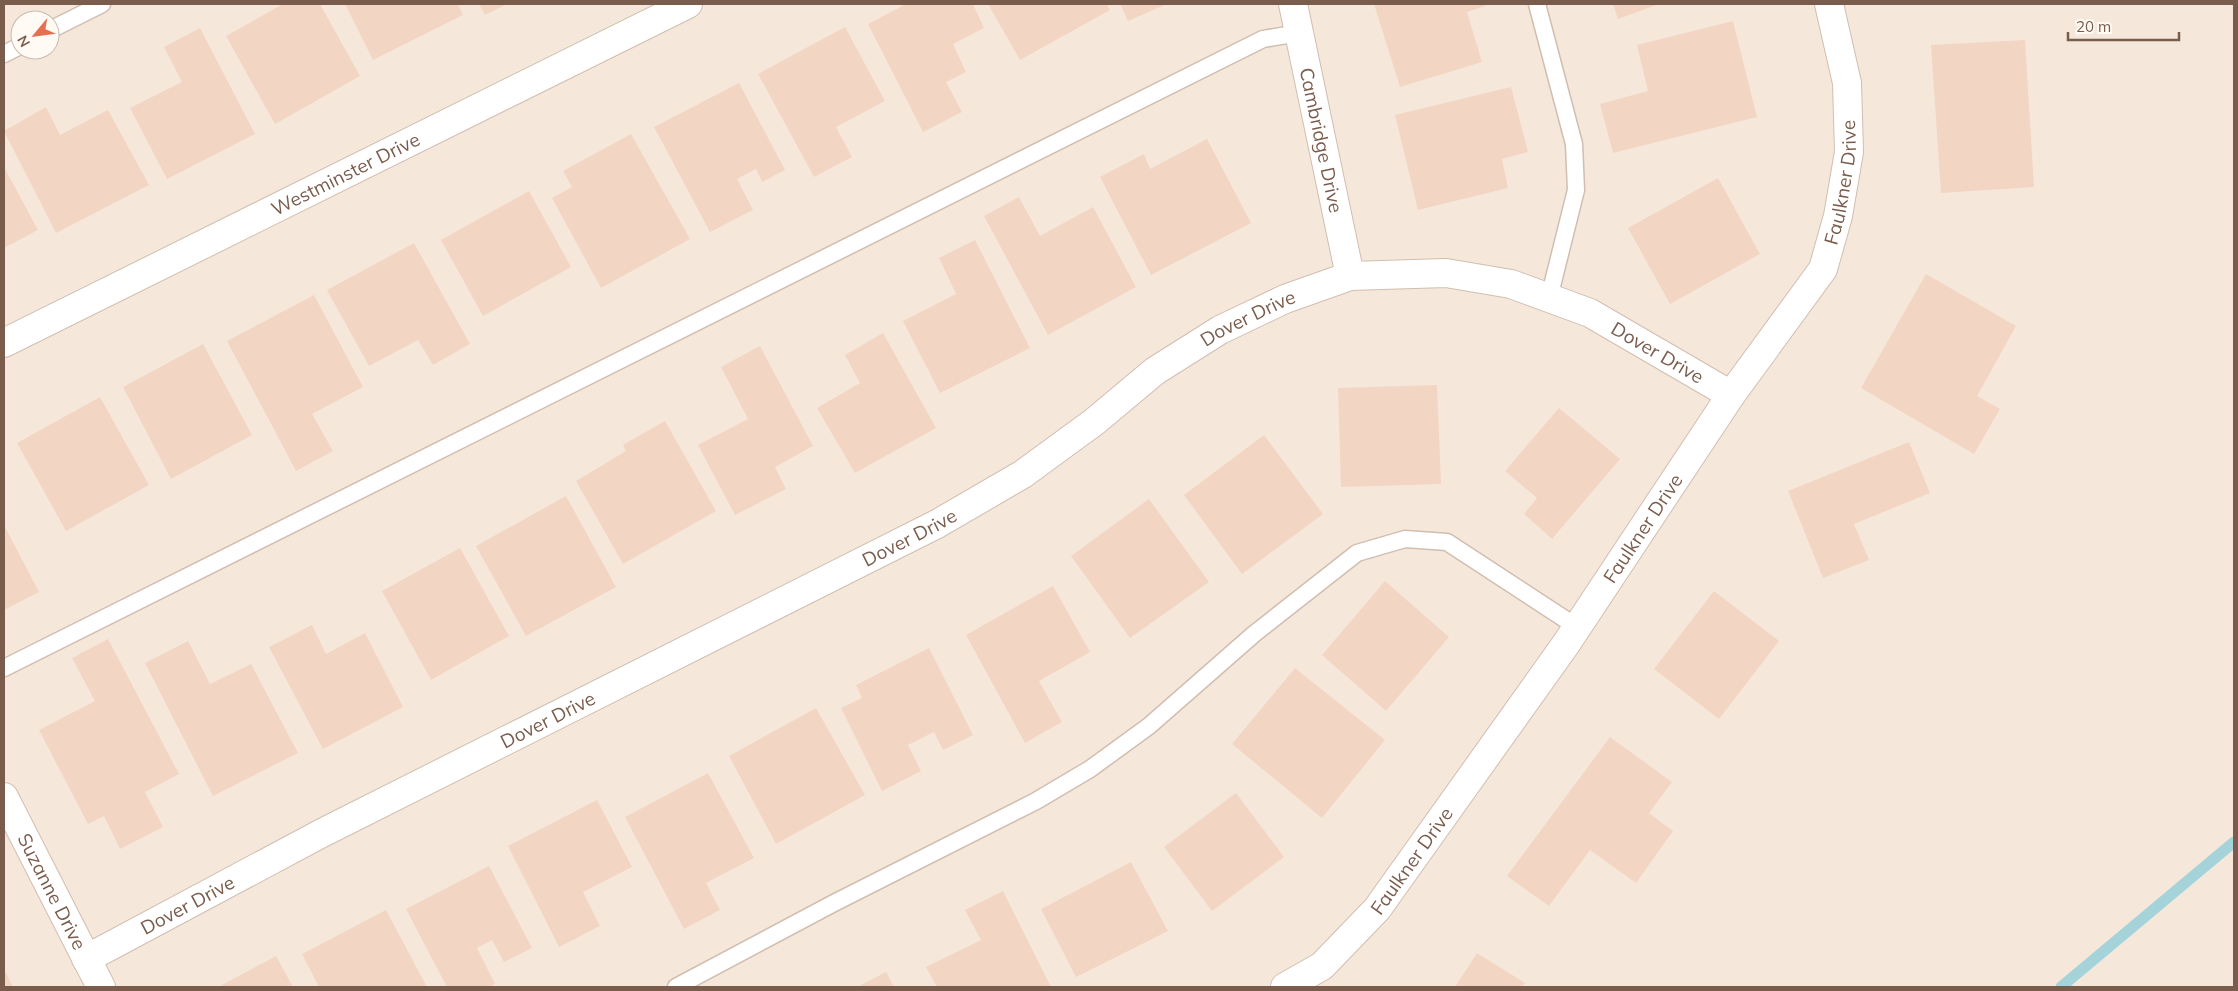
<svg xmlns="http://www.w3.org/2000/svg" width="2238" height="991" font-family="Mulish,sans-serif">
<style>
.residential{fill:#f5e8da;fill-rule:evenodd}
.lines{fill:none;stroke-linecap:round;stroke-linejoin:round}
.stream{stroke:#a5d3da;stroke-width:11}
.building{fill:#f3d5c3}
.lane-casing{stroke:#d1beb0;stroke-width:19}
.street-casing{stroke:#d1beb0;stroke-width:30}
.lane{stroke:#fff;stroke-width:16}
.street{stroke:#fff;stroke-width:28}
.labels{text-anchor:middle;stroke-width:4;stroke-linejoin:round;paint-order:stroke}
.street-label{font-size:19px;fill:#7a5c4d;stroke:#fffaf3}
</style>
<rect width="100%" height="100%" fill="#fdf6ec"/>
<!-- residential -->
<path class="residential" d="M4,4H2234V987H4ZM20,20H50V50H20Z"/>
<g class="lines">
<!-- stream -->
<path class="stream" d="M2061,987L2234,842"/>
</g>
<!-- building -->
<path class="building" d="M283,4H320L360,76L275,124L226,36Z
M345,4H458L463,15L373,60Z
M479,4H507L485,15Z
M906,4H973L984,28L953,44L966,72L946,82L962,112L923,132L868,24Z
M988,4H1107L1110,10L1020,60Z
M1120,4H1167L1128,21Z
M1374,4H1484L1485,6L1467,12L1482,62L1400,87Z
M1613,4H1659L1618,19Z
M1733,21L1757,117L1613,153L1600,104L1648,91L1637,45Z
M845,27L885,101L836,127L852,157L814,177L758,74Z
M200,28L255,134L167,179L130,108L182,82L164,47Z
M2025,40L2034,187L1941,193L1931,45Z
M739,83L785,170L762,182L756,169L737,179L753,210L710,232L654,127Z
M1511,87L1528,152L1502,159L1508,188L1418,210L1395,115Z
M46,107L60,135L108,110L149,185L56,233L4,131Z
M631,134L690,239L601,288L552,198L572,187L563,171Z
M1207,139L1251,223L1151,275L1100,177L1144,154L1150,169Z
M4,167L38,230L4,248Z
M1718,178L1760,254L1670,304L1628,228Z
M529,191L571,267L483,316L441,240Z
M1019,197L1040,236L1093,207L1136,287L1048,335L984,216Z
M975,240L1030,348L940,393L903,321L956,294L939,258Z
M414,243L470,344L433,365L418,340L369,366L327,290Z
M1926,274L2016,326L1977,396L2000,409L1974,454L1861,388Z
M314,295L363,387L312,414L333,451L296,471L227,341Z
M883,333L936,428L855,473L817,408L860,383L845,355Z
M203,344L252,435L171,479L123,387Z
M760,346L813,446L775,467L786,489L735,515L698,445L748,419L721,367Z
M1437,385L1441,484L1341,487L1338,388Z
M100,397L149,485L66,531L17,443Z
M1559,408L1620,459L1552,539L1524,514L1537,498L1505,471Z
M665,421L716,511L623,564L576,481L626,451L623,445Z
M1264,435L1323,514L1242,574L1184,495Z
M1909,442L1930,493L1854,524L1869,560L1823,578L1788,491Z
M566,496L616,587L526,636L476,546Z
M1149,499L1209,582L1130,638L1071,556Z
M4,525L39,592L4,610Z
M460,548L509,636L431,680L382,591Z
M1385,581L1449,637L1386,711L1322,655Z
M1053,586L1090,652L1039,681L1062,722L1025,743L966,635Z
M1714,591L1779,641L1719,719L1654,669Z
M312,625L326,654L365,633L403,707L323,749L269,647Z
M108,639L179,774L145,792L163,827L120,849L104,816L88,824L39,730L95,701L72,658Z
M188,641L210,684L251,664L298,753L213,796L145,663Z
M929,648L973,735L943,750L934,732L908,745L921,771L882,791L841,708L862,698L856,685Z
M1295,668L1385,740L1322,818L1232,744Z
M816,708L865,795L776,844L729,756Z
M1610,737L1672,782L1649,813L1673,831L1636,883L1590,850L1549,906L1507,876Z
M708,773L754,858L706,883L720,910L684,929L625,817Z
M1236,793L1284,857L1212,911L1164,847Z
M597,800L632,867L583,892L600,926L559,947L508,846Z
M1131,862L1168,931L1076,977L1041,909Z
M489,866L532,948L504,962L492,940L477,948L495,984L489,987H447L406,909Z
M1003,891L1051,987H937L926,967L981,940L965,910Z
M386,910L427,987H319L302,954Z
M1477,953L1525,983L1522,987H1455Z
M276,956L293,987H218Z
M4,969L13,987H4Z
M886,972L894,987H857Z"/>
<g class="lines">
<!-- lane casing -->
<g class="lane-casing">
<path id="lane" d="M1537,4L1574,144L1576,190L1549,298
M50,30L102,4
M4,54L20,46
M4,668L1263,39L1299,33
M676,987L834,903L1036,801L1090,769L1149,726L1254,634L1357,553L1405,539L1447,542L1577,627"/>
</g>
<!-- street casing -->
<g class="street-casing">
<g id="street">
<path id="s1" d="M1293,4L1350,276"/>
<path id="s2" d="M4,343L688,4"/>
<path id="s3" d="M4,797L101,987"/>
<path id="s4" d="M86,959L322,833L937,524L1023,474L1094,422L1155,371L1220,330L1285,299L1350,276L1446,273L1511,284L1590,313L1731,395"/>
<path id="s5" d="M1285,987L1322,966L1377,909L1566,644L1731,395L1823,269L1838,216L1849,152L1847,83L1829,4"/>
</g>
</g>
<!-- lane -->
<use href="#lane" class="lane"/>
<!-- street -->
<use href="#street" class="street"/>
</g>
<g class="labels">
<!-- street labels -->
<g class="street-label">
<text dy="7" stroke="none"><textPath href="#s1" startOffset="139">Cambridge Drive</textPath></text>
<text dy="7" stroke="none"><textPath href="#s2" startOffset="381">Westminster Drive</textPath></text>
<text dy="7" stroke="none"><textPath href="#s5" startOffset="991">Faulkner Drive</textPath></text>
<text dy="7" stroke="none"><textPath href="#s4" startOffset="1330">Dover Drive</textPath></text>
<text dy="7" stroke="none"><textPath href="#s4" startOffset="1765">Dover Drive</textPath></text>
<text dy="7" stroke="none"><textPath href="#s5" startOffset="586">Faulkner Drive</textPath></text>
<text dy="7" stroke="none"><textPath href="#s4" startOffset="925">Dover Drive</textPath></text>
<text dy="7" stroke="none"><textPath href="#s4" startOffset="520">Dover Drive</textPath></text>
<text dy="7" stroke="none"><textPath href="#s5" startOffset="181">Faulkner Drive</textPath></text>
<text dy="7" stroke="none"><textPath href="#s3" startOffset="106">Suzanne Drive</textPath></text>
<text dy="7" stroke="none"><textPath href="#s4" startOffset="115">Dover Drive</textPath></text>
</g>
</g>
<!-- border -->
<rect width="2238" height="991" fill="none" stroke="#7a5c4d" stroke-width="10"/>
<!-- north arrow -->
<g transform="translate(35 35) rotate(241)"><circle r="24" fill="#fffaf3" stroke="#cabbb1"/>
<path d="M0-4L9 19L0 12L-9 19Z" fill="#e76f51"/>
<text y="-8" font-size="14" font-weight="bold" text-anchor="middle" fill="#7a5c4d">N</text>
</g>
<!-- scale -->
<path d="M2068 32v8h111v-8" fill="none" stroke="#7a5c4d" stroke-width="2.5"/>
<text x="2076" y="32" font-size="15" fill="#7a5c4d" stroke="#fffaf3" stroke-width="4" paint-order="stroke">20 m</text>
</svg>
